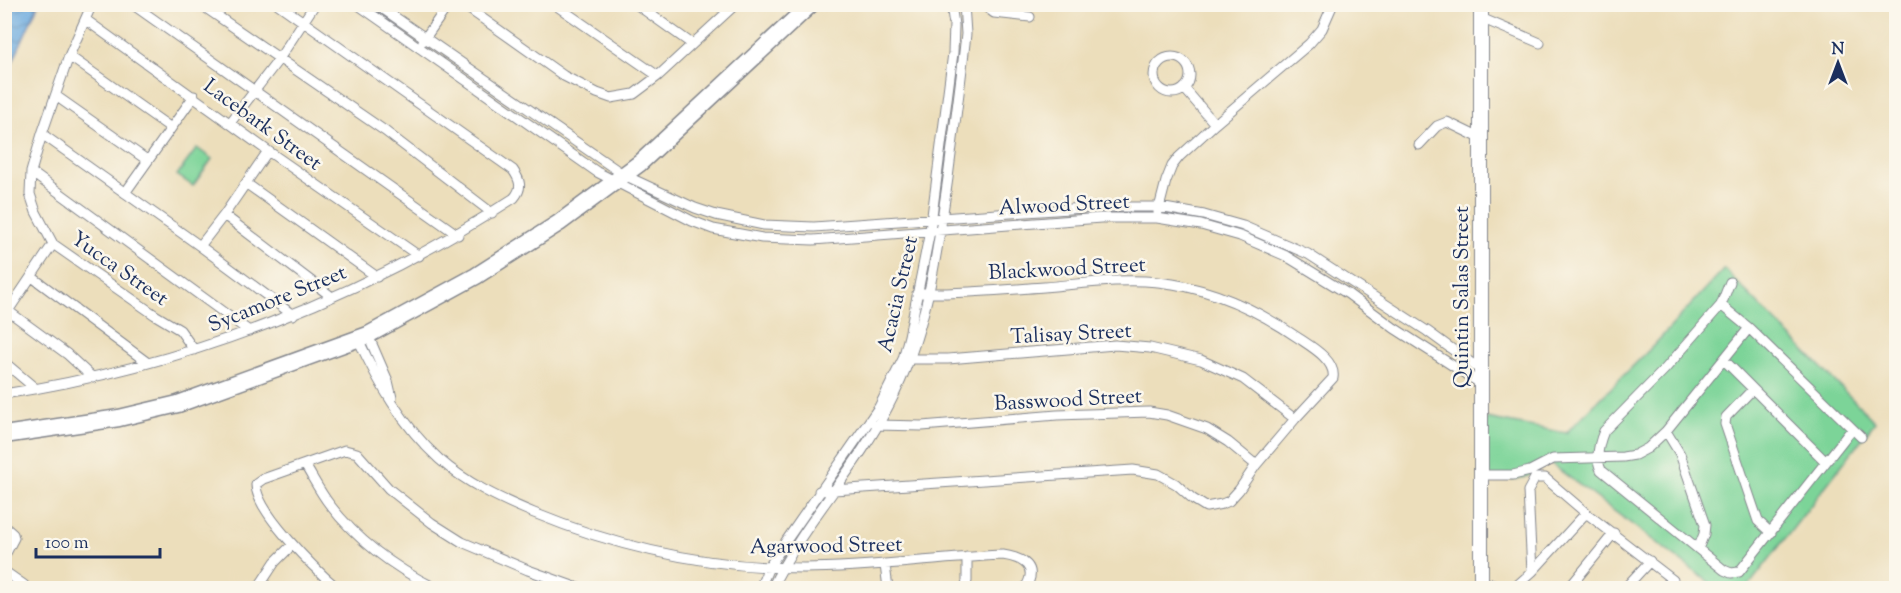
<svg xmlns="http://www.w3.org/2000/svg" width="1901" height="593" font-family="'Sorts Mill Goudy',serif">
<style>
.green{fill:#7cd498;stroke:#4c827b;stroke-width:1.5}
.water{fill:url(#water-waves);stroke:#446d9e;stroke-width:1.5}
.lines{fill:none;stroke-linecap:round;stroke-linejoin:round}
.street-casing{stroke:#84868c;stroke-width:11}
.secondary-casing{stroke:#84868c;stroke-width:16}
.highway-casing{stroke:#84868c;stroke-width:19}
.street{stroke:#fff;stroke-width:9}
.secondary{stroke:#fff;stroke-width:14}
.highway{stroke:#fff;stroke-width:16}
.labels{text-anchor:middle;stroke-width:5;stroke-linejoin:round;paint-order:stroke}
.street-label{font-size:21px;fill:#1b2f5e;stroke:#fbf7ec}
</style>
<defs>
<pattern id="water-waves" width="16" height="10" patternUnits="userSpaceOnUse" patternTransform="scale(1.5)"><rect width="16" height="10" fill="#6dabdf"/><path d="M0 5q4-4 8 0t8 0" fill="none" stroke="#598cb8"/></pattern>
</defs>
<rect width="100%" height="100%" fill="#fbf7ec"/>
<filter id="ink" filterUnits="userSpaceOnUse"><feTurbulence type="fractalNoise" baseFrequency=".0167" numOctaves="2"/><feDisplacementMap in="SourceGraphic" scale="12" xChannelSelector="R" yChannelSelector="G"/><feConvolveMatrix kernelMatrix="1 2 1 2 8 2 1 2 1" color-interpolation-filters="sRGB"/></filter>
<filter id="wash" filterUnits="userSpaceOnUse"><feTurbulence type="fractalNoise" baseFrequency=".008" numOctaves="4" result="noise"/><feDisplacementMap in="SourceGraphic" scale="24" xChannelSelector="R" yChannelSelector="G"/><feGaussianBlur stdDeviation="1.35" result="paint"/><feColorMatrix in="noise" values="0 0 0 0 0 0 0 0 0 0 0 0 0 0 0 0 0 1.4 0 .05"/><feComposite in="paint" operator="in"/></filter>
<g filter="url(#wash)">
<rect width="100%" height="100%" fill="#ecdebb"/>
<!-- green -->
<path class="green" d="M197,148L212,159L193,186L177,175Z
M1724,269L1875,422L1747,588H1717L1546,460C1529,483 1514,480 1487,479L1486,418L1566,433L1654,345Z"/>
<!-- water -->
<path class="water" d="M5,4L38,5L5,79L4,5Z"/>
</g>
<g filter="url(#ink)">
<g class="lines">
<!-- street casing -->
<g class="street-casing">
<path id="street" d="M92,4L69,56L42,134L31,172L30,194L36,212L53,244L155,315L180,330L194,350
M132,4L458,235
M200,4L385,131L492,213
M357,4L597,172L692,221L713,229L762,238L813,240L1101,218H1157L1201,225L1240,236L1286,256L1348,294L1394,328L1483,385
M376,4L624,175L695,208L716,215L764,225L814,227L1097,207H1159L1204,215L1243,226L1308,254L1427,331L1482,371
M462,4L564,76L597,93L611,98L634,94L658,76L736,4
M554,4L658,76
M636,4L692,44
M717,4L727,12
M982,4L994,13L1030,17
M1481,18L1540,43
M86,20L268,151L419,256
M423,41L449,4
M69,56L171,128
M1154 75a18 18 0 1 1 36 0a18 18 0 1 1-36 0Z
M1184,88L1215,124
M56,96L147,160
M230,123L279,59L315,4
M42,134L200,246L293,315
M1419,145L1437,126L1447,122L1482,139
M31,172L249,331
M247,184L377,277
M125,193L194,96
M1158,212L1166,181L1172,166L1179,157L1215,124L1309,44L1322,29L1333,4
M224,215L332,297
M200,246L224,215L268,151
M32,277L148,363
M1730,282L1721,305L1665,369L1604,431C1599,443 1595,458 1601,470L1724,570L1731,573L1739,572L1852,429
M1721,305L1749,328L1861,437
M4,308L67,354L93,378
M8,311L53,244
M368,335L388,381L392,398
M358,339C379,384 402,425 439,459C466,483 500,499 534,513C619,548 711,568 804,568C870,568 937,558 1003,555C1023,558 1039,567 1025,588
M905,359H948L1115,345L1150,348L1201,360L1243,379L1295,419
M1724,360L1825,461
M4,362L36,389
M1753,389L1726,417L1725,424L1758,521L1771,533
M4,394C186,366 361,298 514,198C523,188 520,180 513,170L278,4
M876,425L922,426L1057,415L1149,412L1167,415L1207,429L1228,442L1256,465
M1666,431L1680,454L1705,525L1704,534L1698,549
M305,465C313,478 320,492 330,505C357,540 395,568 435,588
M1482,475H1513L1530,471L1553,459L1623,457L1635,455L1648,448L1666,431L1749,328
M819,491L1133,470L1158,474L1176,484L1193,499L1206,507L1222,504L1229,501L1239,490L1256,465L1295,419L1333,378C1336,361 1312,347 1300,339C1258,310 1209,287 1158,282C1120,278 1082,284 1044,287C1003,290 959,294 917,293
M4,526L13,534L14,538L4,557
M885,565L888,588
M4,571L24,585
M1532,572L1586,513L1673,580L1671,588
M1481,582L1514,588
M258,588L275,562L292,545
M337,588C316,570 255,511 256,484L263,479L345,450L357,453L389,489L432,523L462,542L528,570L578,588
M760,588L769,567L786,541L879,407L903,359L909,336L930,231L953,53L954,25L951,4
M772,588C803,523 856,470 889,405C926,335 937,256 948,178C954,130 961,82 966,34L964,4
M965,588L967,581V557
M1514,588L1532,572L1528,491L1535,478H1545L1586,513
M1569,588L1614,533
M1625,588L1650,561"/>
</g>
<!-- secondary casing -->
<g class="secondary-casing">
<path id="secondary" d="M1481,588V4"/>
</g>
<!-- highway casing -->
<g class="highway-casing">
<path id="highway" d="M4,435L119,418L178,404L368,335L476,276L559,223L640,163L811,4"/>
</g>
<!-- street -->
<use href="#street" class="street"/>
<!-- secondary -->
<use href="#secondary" class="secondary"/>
<!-- highway -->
<use href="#highway" class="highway"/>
</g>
</g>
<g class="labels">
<!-- street labels -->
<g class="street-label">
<text transform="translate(263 124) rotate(36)" y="7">Lacebark Street</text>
<text transform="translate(1064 204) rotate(-3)" y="7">Alwood Street</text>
<text transform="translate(120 268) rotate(35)" y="7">Yucca Street</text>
<text transform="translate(1067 268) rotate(-3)" y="7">Blackwood Street</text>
<text transform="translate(897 294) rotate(-77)" y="7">Acacia Street</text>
<text transform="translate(1461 297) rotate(-90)" y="7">Quintin Salas Street</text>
<text transform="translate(277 298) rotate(-22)" y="7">Sycamore Street</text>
<text transform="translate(1071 333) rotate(-3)" y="7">Talisay Street</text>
<text transform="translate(1068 399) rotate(-3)" y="7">Basswood Street</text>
<text transform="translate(826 545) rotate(-1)" y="7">Agarwood Street</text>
</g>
</g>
<!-- margin -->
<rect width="1901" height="593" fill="none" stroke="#fbf7ec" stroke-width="24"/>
<!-- north arrow -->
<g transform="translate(1838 63)" stroke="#fbf7ec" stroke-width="4.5" paint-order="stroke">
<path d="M0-4.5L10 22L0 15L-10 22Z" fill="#1b2f5e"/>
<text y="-9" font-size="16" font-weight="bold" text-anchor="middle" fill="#1b2f5e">N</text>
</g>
<!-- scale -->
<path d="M36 548v9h124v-9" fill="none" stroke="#1b2f5e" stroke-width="3"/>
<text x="45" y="548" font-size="18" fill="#1b2f5e" stroke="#fbf7ec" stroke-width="4.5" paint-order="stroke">100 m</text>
</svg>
